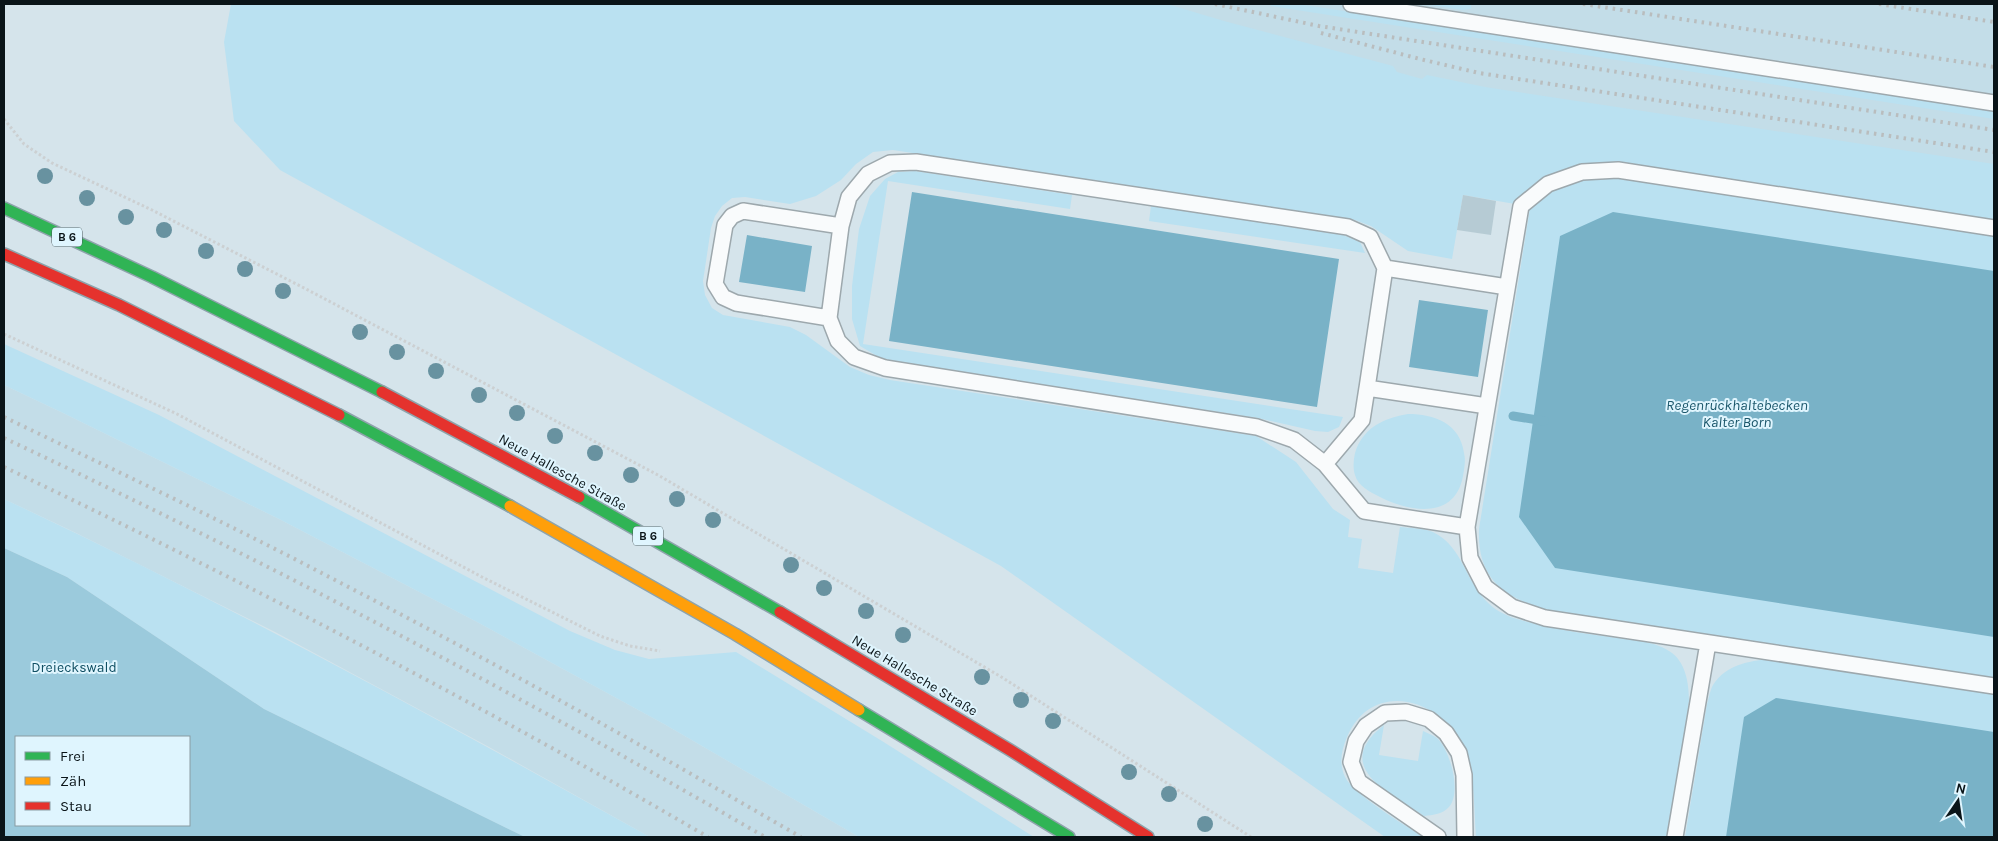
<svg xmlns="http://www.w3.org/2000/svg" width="1998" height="841" font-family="Karla,sans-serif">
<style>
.built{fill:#c3dde8}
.green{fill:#bae1f1}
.forest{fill:#9bcadc;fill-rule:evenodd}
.water{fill:#79b2c7}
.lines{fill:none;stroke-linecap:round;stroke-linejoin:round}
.stream{stroke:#79b2c7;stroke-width:9}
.building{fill:#b6cbd4}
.lane-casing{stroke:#9da8ad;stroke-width:18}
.fast-casing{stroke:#8ea3ab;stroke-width:14}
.slow-casing{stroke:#8ea3ab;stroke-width:14}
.jam-casing{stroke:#8ea3ab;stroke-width:14}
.path{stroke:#ccd0d2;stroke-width:3;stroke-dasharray:2.5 2.5;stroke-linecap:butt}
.lane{stroke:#f9fbfc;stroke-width:15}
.fast{stroke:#30b455;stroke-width:11}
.slow{stroke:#ff9f0a;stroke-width:11}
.jam{stroke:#e5322d;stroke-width:11}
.rail{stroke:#b9bdbe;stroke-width:4;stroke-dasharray:2.5 5;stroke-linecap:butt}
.tree{fill:#6892a0}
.labels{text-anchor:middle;stroke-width:4;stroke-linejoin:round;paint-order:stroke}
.shield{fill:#dff5fe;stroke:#4a585d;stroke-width:1}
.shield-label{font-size:12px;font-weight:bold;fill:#0a1418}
.street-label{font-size:14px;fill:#0a1418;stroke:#dff5fe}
.park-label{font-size:14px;fill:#0f4e62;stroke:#dff5fe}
.water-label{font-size:15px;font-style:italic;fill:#1b576b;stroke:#dff5fe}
</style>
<rect width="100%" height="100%" fill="#d5e4eb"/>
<!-- built -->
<path class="built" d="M1076,4H1994V183L1180,60Z
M4,385L63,413L279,519L477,622L664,724L859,837H650L489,747L277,633L70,530L4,499Z"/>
<!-- green -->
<path class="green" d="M231,4H1167L1224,21L1393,66L1397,72L1422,79L1427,75L1485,87L1994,164V221L1617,163C1569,166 1551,170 1515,204L1463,195L1452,259L1408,251L1371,226L1355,220L893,150L873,152L856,164L841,180L816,196L790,204L745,197L732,198L722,206L715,216L711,228L703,281L705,295L712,308L723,315L790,327L806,335L850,367L869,375L890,380L1256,436L1296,462L1333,509L1350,520L1348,537L1362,539L1358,568L1393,573L1400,527C1409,528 1424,528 1433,532C1472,551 1463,603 1517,619C1548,628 1579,633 1610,637C1629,640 1652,640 1669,651C1686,661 1689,684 1689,701L1668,837H1476C1474,809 1475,781 1466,754C1448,700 1373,676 1347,737C1341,751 1339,764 1345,777C1354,795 1405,825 1423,837H1385L1001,566L280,170L234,121L224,42Z
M1271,4H1298L1994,111V119L1271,6Z
M1424,4H1471V9L1462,10Z
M915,171L1072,195L1070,209L888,181L863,344L1343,417L1339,427L1328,432L1315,431L1258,418L897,363L877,356L860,346L852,319V286L859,229L870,196L885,179L898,172Z
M1608,176L1638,178L1994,234V678L1552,611C1506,599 1477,581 1479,529L1530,208L1552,190L1579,180Z
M1151,206L1343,235L1360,242L1365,253L1149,221Z
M4,344L159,415L570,631L615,650L649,659L736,652L882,741L1034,837H859L664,724L477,622L279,519L63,413L4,385Z
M1408,414C1434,414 1460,423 1464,453C1466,461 1464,469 1463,476C1455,520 1410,512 1380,497C1370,492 1358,486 1355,475C1352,466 1354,453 1358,445C1369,424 1387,418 1408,414Z
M4,499C224,602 438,719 650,837H525L264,709L67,577L4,548Z
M1770,659L1994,694V837H1685L1707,704C1709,698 1710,690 1713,685C1726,665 1748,661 1770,659Z
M1384,725L1379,755L1418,761L1423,731C1427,733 1433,735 1437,738C1450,750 1462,792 1449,807C1443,814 1433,815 1424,816C1390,793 1330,767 1384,725Z"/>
<!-- forest -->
<path class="forest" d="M4,548L67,577L264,709L525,837H4ZM16,737H189V825H16Z"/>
<!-- water -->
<path class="water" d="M912,192L1339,259L1317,407L889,341Z
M1613,212L1994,271V637L1555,568L1519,517L1560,236Z
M747,235L812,246L805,292L739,282Z
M1419,300L1488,310L1478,377L1409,367Z
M1776,698L1994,732V837H1726L1744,717Z"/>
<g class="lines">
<!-- stream -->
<path class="stream" d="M1513,416L1544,421"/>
</g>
<!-- building -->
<path class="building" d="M1463,195L1496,201L1491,235L1457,230Z"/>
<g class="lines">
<!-- lane casing -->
<g class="lane-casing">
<path id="lane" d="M1351,4L1994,103
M1994,228L1618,170L1582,172L1548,184L1521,206L1467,527L1470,558L1485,587L1512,607L1545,618L1994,686
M829,318L736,303L723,297L715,284L725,225L732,216L743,211L841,226
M1367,388L1385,268
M1325,464L1362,420L1367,388L1487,406
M1467,527L1364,511L1325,464L1294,440L1257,427L885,368L854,357L838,341L829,318L841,226L849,197L868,174L890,163L916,162L1348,227L1370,237L1385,268L1507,287
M1438,837L1359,782L1351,762L1356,741L1366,726L1385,713L1406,712L1429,719L1446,733L1459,753L1464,775L1465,837
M1675,837L1708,643"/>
</g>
<!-- fast casing -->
<g class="fast-casing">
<path id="fast" d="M4,208L152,277L382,392
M339,415L510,506
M579,497L780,612
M859,710L1069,837"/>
</g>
<!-- slow casing -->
<g class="slow-casing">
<path id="slow" d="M510,506L735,634L859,710"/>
</g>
<!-- jam casing -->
<g class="jam-casing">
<path id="jam" d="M4,254L119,305L339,415
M382,392L579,497
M780,612L1010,750L1148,837"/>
</g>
<!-- path -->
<path class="path" d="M4,119L24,144L52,163L152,210L306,289L658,475L1003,678L1251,837
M4,334L177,414L482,577L600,636L630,646L660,651"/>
<!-- lane -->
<use href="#lane" class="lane"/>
<!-- fast -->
<use href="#fast" class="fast"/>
<!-- slow -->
<use href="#slow" class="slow"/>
<!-- jam -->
<use href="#jam" class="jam"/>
<!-- rail -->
<path class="rail" d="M1215,4L1319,26L1994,130
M1583,4L1994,67
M1879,4L1994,22
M1321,33L1420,59L1479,73L1994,152
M4,417C114,470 225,522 333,579C492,661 647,748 801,837
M4,438C263,560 517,693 765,837
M4,467C243,581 479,703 708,837"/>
</g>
<!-- trees -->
<g class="tree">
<circle cx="45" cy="176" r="8"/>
<circle cx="87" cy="198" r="8"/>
<circle cx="126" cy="217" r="8"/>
<circle cx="164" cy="230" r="8"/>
<circle cx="206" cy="251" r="8"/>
<circle cx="245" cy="269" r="8"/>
<circle cx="283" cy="291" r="8"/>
<circle cx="360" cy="332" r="8"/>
<circle cx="397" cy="352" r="8"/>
<circle cx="436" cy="371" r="8"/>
<circle cx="479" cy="395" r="8"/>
<circle cx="517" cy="413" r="8"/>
<circle cx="555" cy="436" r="8"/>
<circle cx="595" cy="453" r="8"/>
<circle cx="631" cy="475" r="8"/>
<circle cx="677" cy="499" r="8"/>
<circle cx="713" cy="520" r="8"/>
<circle cx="791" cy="565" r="8"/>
<circle cx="824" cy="588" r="8"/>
<circle cx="866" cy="611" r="8"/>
<circle cx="903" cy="635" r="8"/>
<circle cx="982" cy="677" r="8"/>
<circle cx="1021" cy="700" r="8"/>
<circle cx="1053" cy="721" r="8"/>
<circle cx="1129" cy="772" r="8"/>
<circle cx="1169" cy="794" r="8"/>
<circle cx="1205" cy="824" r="8"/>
</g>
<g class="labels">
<!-- shield labels -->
<g class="shield">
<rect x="52" y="227.5" width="30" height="19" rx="4"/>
<rect x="633" y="526.5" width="30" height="19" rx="4"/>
</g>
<g class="shield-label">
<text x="67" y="241">B 6</text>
<text x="648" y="540">B 6</text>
</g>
<!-- street labels -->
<g class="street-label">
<text transform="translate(563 472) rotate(29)" y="5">Neue Hallesche Straße</text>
<text transform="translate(915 675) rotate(31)" y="5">Neue Hallesche Straße</text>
</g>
<!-- park labels -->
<g class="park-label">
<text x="74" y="672">Dreieckswald</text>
</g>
<!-- water labels -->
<g class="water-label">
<text x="1737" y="410">Regenrückhaltebecken<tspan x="1737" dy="17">Kalter Born</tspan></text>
</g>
</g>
<!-- border -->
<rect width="1998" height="841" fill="none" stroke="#0a1418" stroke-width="10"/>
<!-- legend -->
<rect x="15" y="736" width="175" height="90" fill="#dff5fe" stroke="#8a9ba2"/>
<rect x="25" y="752" width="25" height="8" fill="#30b455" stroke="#8a9ba2"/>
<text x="60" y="761" font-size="15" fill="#0a1418">Frei</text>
<rect x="25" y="777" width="25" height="8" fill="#ff9f0a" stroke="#8a9ba2"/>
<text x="60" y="786" font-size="15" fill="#0a1418">Zäh</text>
<rect x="25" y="802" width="25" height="8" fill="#e5322d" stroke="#8a9ba2"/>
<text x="60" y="811" font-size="15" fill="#0a1418">Stau</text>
<!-- north arrow -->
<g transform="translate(1958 801) rotate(13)" stroke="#dff5fe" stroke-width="4" paint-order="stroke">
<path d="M0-4L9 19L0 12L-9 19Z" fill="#0a1418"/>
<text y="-8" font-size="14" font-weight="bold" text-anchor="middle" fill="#0a1418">N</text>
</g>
</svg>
